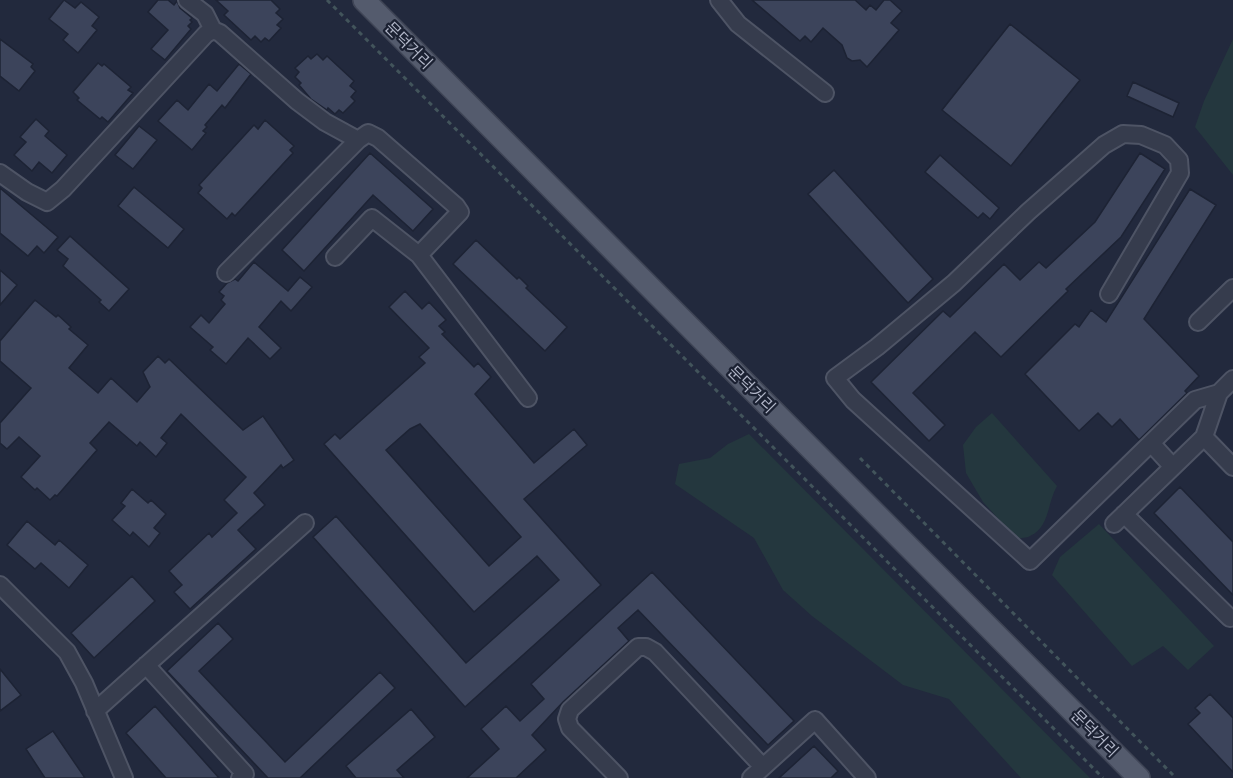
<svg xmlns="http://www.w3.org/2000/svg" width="1233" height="778" font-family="'Titillium Web','Noto Sans KR',sans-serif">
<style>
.green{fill:#24373e}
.building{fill:#3c445b;stroke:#1d2334;stroke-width:1.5;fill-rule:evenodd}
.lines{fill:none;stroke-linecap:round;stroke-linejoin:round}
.minor-casing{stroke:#4e5465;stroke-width:20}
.major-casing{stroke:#3f4556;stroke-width:24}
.path{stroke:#42545b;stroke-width:3;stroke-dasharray:4.5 4.5;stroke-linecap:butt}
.minor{stroke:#363c4d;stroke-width:16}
.major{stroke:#545b6d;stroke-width:21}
.labels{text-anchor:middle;stroke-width:4.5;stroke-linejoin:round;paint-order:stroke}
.street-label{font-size:16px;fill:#b2b7c9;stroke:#1b2132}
</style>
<rect width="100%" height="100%" fill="#22293d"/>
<!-- green -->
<path class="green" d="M1233,39V175L1195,127L1204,101Z
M992,413L1057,486C1047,503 1050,527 1030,536C1027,538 1020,538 1016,538L983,502L966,473L963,445L976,427Z
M749,434L1090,778H1021L949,699L903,685L812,616L783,590L754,538L675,484L679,464L710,458L728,444Z
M1099,524L1214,646L1188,670L1163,646L1132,666L1052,575L1060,557Z"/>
<!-- building -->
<path class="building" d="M64,0L75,8L81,2L99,17L92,26L97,30L78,53L63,40L68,34L49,19Z
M158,0H168L174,5L177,1L180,8L192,18L190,20L192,22L188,26L191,29L165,60L151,49L168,30L148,12Z
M216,0H271L280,9L276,13L283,19L277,25L281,28L269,41L265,38L261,42L255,36L251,40L224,15L228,11Z
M752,0H855L866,10L870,5L876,10L884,0H890L902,11L891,23L899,30L867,67L860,60L852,61L847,58L842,45L823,28L811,42L805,36L800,41Z
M1010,24L1080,80L1011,166L942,110Z
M0,39L33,64L31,67L35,71L19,91L0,76Z
M317,54L323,60L327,56L354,81L350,86L356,91L351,97L355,101L343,113L339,110L335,114L328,108L327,110L311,99L299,85L301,83L295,77L299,72L295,68L308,56L311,59Z
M98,63L102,66L104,64L131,87L128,90L133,93L108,122L102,117L100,119L77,100L79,98L73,92Z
M239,64L251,74L225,108L222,105L205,125L207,127L203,131L206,133L192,150L158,121L177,100L188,110L209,84L217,91Z
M1133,82L1179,103L1173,117L1127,96Z
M36,119L49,131L45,136L67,155L52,173L39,162L32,171L14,155L26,142L20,137Z
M265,120L294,146L290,150L293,153L235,216L232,213L227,219L198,193L202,188L199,185L254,125L258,129Z
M139,126L157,140L133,169L115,155Z
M370,153L433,209L413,231L373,195L304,271L282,250Z
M1140,153L1165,169L1121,237L1066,289L1068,291L1001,357L975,332L913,393L945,425L929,441L871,382L943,311L950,317L1004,264L1020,280L1039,262L1046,268L1095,222Z
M940,155L999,208L990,219L983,213L978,218L925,172Z
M834,170L933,279L908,303L808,194Z
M134,187L184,229L168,248L118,206Z
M0,188L58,237L44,253L37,246L28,256L0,233Z
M1190,189L1216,205L1144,319L1199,376L1185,391L1187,393L1139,440L1120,419L1112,427L1098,413L1079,431L1025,374L1075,324L1079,327L1091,310L1106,322Z
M70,236L129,289L109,311L99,302L101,300L63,266L68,259L57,250Z
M476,240L517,279L519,277L528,286L526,288L567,327L545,351L453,264Z
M254,262L288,291L300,277L312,287L291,311L281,301L259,327L281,348L270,359L248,338L226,364L210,350L213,347L190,327L201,315L209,323L225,304L221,300L224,296L219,292L227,283L235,279L238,281Z
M0,270L17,285L0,305Z
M405,291L422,309L429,302L446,320L439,326L445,332L442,334L474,367L478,363L491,377L475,394L534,463L574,429L587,445L524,499L601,585L465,707L313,537L336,516L466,663L559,580L537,556L474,612L324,444L335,434L340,439L425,363L419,357L429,348L389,307ZM420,424L521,537L489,566L386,450L410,429Z
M35,300L56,317L58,315L71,327L69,329L88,345L69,368L98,393L111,378L137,402L150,387L143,372L158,356L165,363L169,359L243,430L263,416L294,460L283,468L281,465L254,493L265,505L238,530L256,549L190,609L174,592L182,585L169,571L209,533L212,537L237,513L224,500L246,477L181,414L161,438L167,443L156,457L140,442L137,446L109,422L90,443L97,450L57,496L55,495L50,500L37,488L35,490L21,477L40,456L19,437L7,449L0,443V423L31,388L0,361V341Z
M1180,487L1233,542V595L1154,513Z
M132,489L148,503L151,500L166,514L154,528L160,533L149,547L133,532L130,536L112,520L125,506L121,503Z
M27,521L55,545L59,540L88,565L69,588L41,563L35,569L7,545Z
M652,572L794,721L768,745L638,610L618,628L629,641L563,702L532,735L546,750L516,778H467L499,749L481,729L506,706L520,721L544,699L531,684Z
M132,576L155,601L94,658L71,633Z
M218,623L233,639L199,671L285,762L380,672L395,688L300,778H268L167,671Z
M0,669L21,695L0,711Z
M1210,694L1233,718V772L1188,724L1200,713L1195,708Z
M155,706L219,778H166L126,733Z
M411,709L435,737L397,770L404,778H356L346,766Z
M53,731L85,778H45L26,749Z
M814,746L838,771L831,778H779Z"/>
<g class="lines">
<!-- minor casing -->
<g class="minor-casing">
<path id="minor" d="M187,0L205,14L213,30
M719,0L738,24L825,93
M0,173L27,192L47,202L63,189L206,34L213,30L220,33L297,101L325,122L358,140L368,133L378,138L456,206L460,212L419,255
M335,257L372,218L419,255L528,398
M226,273L358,140
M1109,294L1180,173L1179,160L1165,145L1141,135L1123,134L1104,145L1028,212L954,283L877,347L835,378L853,400L1030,561L1195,400L1219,393
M1198,322L1233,288
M1204,437L1233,467
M1151,443L1173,467
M1124,514L1230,618
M1114,524L1204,437L1219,393L1233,379
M0,585L67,652L84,683L124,778
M146,665L245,774L240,778
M95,711L305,523
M619,778L570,728L567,719L570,710L638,647H646L655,652L763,767
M751,778L815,720L867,778"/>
</g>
<!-- major casing -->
<g class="major-casing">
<path id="major" d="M364,0L1139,778"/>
</g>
<!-- path -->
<path class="path" d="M327,0L1103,778
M860,458L1176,778"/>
<!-- minor -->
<use href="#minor" class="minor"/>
<!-- major -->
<use href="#major" class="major"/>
</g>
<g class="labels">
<!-- street labels -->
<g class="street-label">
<text transform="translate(409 45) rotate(45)" y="6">문덕거리</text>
<text transform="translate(752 389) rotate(45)" y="6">문덕거리</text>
<text transform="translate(1095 733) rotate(45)" y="6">문덕거리</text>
</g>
</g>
</svg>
